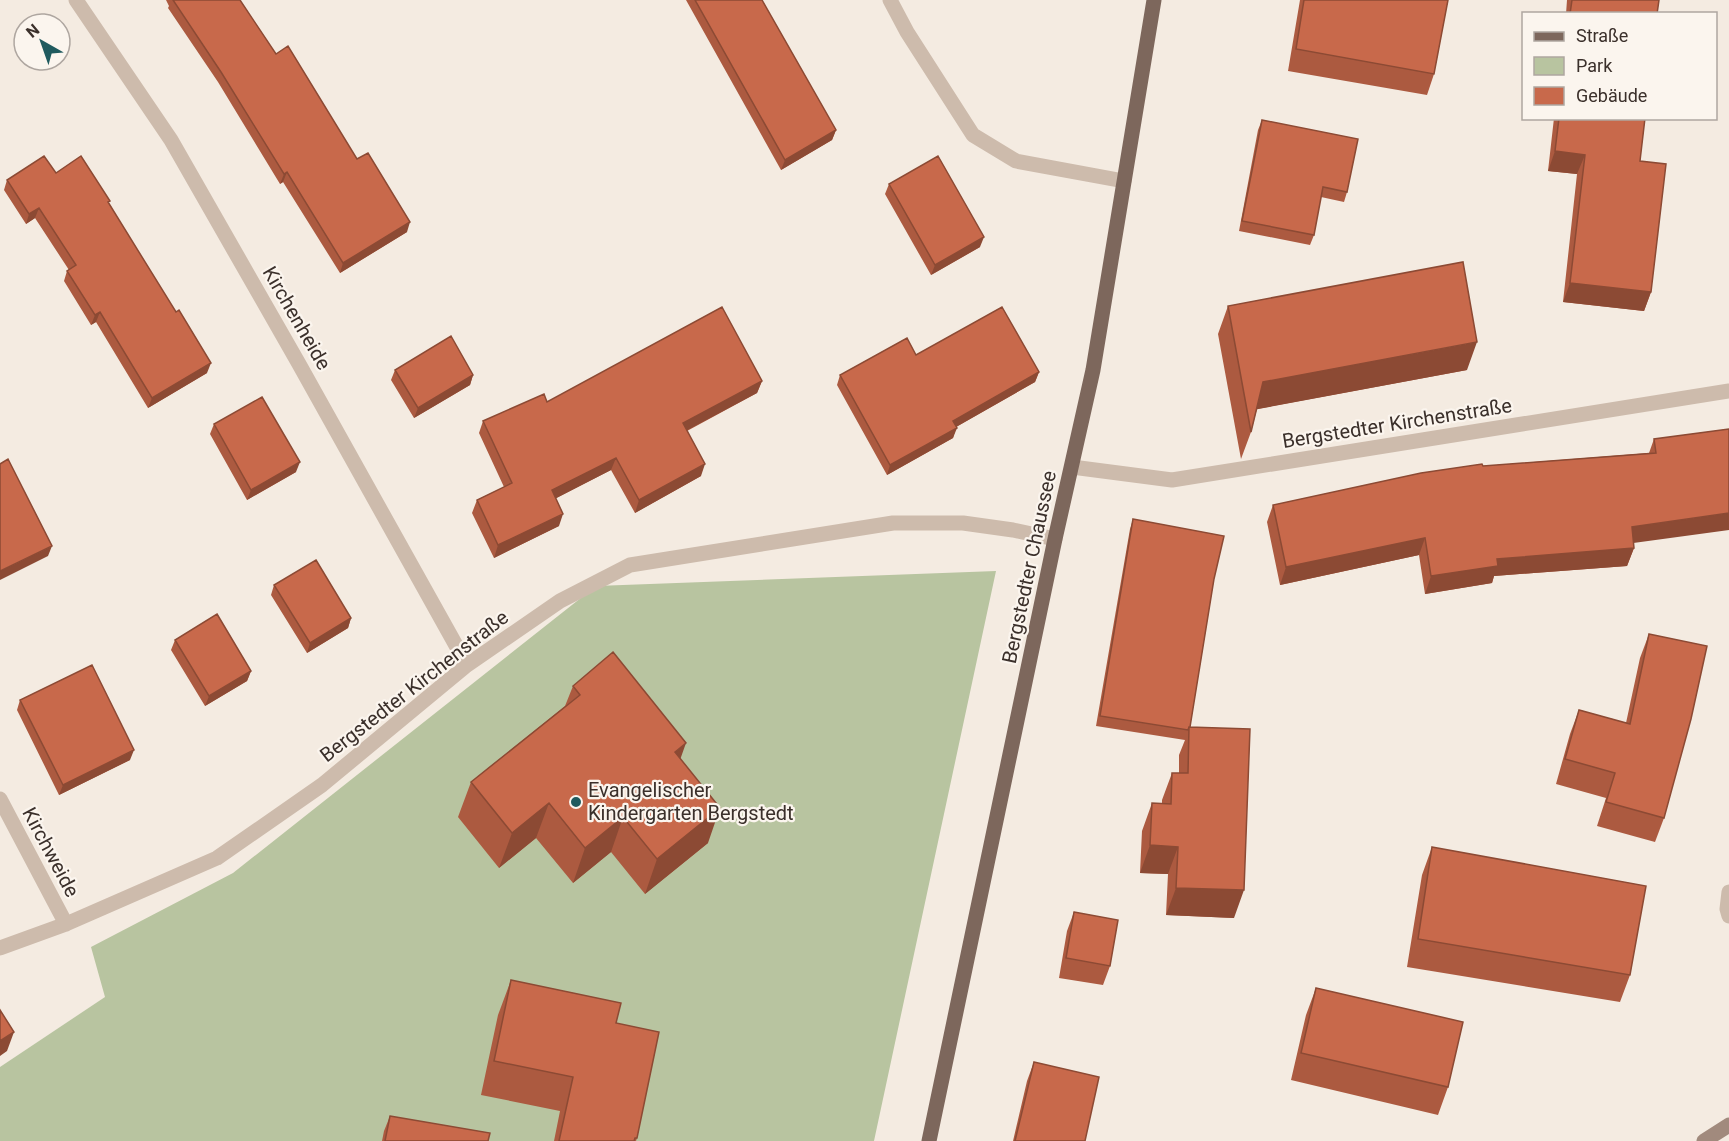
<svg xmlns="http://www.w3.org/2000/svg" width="1729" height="1141" font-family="Roboto,sans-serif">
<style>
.green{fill:#b8c4a0}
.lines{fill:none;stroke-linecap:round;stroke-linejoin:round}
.street{stroke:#cdbbac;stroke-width:15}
.secondary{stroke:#a18a7d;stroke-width:15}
.primary{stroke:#7d675c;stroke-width:15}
.wall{fill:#ac5a40}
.shaded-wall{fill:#8c4a34}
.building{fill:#c8694b;stroke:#8c4a34;stroke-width:1.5}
.poi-dot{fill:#1f5a5e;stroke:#fbf5ee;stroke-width:2}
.labels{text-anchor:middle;stroke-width:4.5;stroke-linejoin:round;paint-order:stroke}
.street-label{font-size:20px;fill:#3b302b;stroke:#fbf5ee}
.poi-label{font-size:20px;fill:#3b302b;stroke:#fbf5ee;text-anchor:start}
</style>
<rect width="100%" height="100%" fill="#f4ebe1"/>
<!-- green -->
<path class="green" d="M996,571L874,1141H0V1067L105,997L91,947L233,873L596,586Z"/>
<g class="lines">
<!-- street -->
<path class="street" d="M76,0L171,140L299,364L467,665
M890,0L907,32L973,135L1016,161L1124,181
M1072,467L1172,480L1729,391
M0,799L66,924
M1729,892L1727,909L1729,916
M0,948L66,924L217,858L322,785L467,665L560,601L630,565L893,523H963L1013,530L1055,539"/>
<!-- secondary -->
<path class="secondary" d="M1704,1141L1729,1125"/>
<!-- primary -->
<path class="primary" d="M929,1141L1055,539L1093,370L1154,0"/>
</g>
<!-- wall -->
<path class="wall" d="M166,0H240L276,54L357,159L407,232L340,273L283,182L280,184L218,82L168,8L169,6Z
M686,0H762L836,130L832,140L781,170Z
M1300,0H1448L1434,74L1427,95L1288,71Z
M1567,0H1659L1657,14H1566Z
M1554,118H1645L1640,161L1651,292L1644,311L1563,302L1577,174L1548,171Z
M1262,120L1347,192L1344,202L1321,197L1314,235L1310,245L1239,231L1258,130Z
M56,173L109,203L207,373L148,408L96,322L91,325L64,281L67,271L69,270L35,218L26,224L4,190L7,180Z
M889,184L980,247L931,275L885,194Z
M1228,306L1467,370L1257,409L1251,432L1241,459L1218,334Z
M916,355L1039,372L1035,382L956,427L953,438L887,475L837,385L840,375Z
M395,370L473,375L470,385L414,418L391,380Z
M762,381L757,393L687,431L701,476L635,513L611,470L556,498L559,526L494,558L472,513L477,500L504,487L479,433L483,421L547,402Z
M214,424L296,472L247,500L210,434Z
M1729,429L1633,543L1634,548L1627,566L1494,576L1492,583L1425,594L1419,555L1280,585L1267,522L1273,505L1483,466L1649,453L1654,439Z
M1133,519L1214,579L1190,727L1234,918L1166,915L1168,874L1140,873L1142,831L1152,803H1162V800L1172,773H1179V755L1185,740L1096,726L1130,529Z
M274,585L351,618L348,628L307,653L271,595Z
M1649,634L1664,818L1655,842L1597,826L1606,798L1556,784L1570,734L1579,710L1626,723L1640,658Z
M175,640L251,671L247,681L205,706L171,650Z
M573,686L680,759L708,843L645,894L611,852L573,883L536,838L499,868L458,817L471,782L565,706Z
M20,700L130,760L59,795L17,710Z
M1432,847L1630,975L1620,1002L1407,967L1422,875Z
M1074,912L1110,966L1103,985L1059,978L1067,931Z
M511,980L616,1023L637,1138L636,1141H554L560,1111L481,1095L498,1015Z
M1316,988L1448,1087L1438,1115L1291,1080L1306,1015Z
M1034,1062L1085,1141H1013L1027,1081Z
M390,1116L488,1141H382L384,1131Z"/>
<!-- shaded-wall -->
<path class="shaded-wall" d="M836,130L832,140L781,170L785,160Z
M1555,151L1585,155L1577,174L1548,171Z
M287,172L283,182L280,184L284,174Z
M39,208L35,218L26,224L29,214Z
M410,222L407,232L340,273L343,263Z
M984,237L980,247L931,275L935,265Z
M1570,283L1651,292L1644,311L1563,302Z
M100,312L96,322L91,325L95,315Z
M1477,342L1467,370L1253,410L1263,382Z
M211,363L207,373L148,408L152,398Z
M1039,372L1035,382L949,431L953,421Z
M473,375L470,385L414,418L418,408Z
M762,381L757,393L678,435L683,423Z
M957,428L953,438L887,475L890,465Z
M616,458L611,470L547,503L552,490Z
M300,462L296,472L247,500L251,490Z
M705,464L701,476L635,513L639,500Z
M1729,513V530L1626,544L1632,527Z
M563,514L559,526L494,558L498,545Z
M1425,538L1419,555L1280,585L1286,567Z
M52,546L48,556L0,580V571Z
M1634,548L1627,566L1494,576L1492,583L1425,594L1431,576L1497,559Z
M351,618L348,628L307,653L310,643Z
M251,671L247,681L205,706L209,696Z
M686,743L674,777L675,752Z
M134,750L130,760L59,795L63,785Z
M549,803L536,838L499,868L512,833Z
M720,808L708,843L645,894L657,859Z
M623,817L611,852L573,883L585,848Z
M1150,845L1178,847L1168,874L1140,873Z
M1176,888L1244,890L1234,918L1166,915Z
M14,1032L7,1051L0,1056V1041Z"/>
<!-- building -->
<path class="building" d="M173,0H240L276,54L288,46L357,159L368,153L410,222L343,263L287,172L284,174L221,72Z
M695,0H762L836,130L785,160Z
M1304,0H1448L1434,74L1296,49Z
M1572,0H1659L1657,14H1570Z
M1559,118H1645L1640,161L1666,164L1651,292L1570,283L1585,155L1555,151Z
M1262,120L1358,139L1347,192L1323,187L1314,235L1242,221Z
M44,156L56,173L81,156L110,201L108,202L176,312L179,310L211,363L152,398L100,312L95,315L67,271L76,265L39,208L29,214L7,180Z
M938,156L984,237L935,265L889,184Z
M1463,262L1477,342L1263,382L1251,432L1228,306Z
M722,307L762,381L683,423L705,464L639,500L616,458L552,490L563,514L498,545L477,500L512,483L483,421L544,394L547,402Z
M1002,307L1039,372L953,421L957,428L890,465L840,375L907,338L916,355Z
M451,336L473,375L418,408L395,370Z
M262,397L300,462L251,490L214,424Z
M1729,429V513L1632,527L1634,548L1497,559L1498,566L1431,576L1425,538L1286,567L1273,505L1421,473L1482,464L1483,466L1656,453L1654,439Z
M8,459L52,546L0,571V464Z
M1133,519L1224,536L1214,579L1190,727H1189L1188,730L1100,716Z
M316,560L351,618L310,643L274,585Z
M217,614L251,671L209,696L175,640Z
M1649,634L1707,646L1691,719L1664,818L1606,802L1615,773L1565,759L1579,710L1630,724Z
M613,652L686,743L675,752L720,808L657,859L623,817L585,848L549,803L512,833L471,782L580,695L573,686Z
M92,665L134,750L63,785L20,700Z
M1189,727L1250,729L1244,890L1176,888L1178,847L1150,845L1152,803L1171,804L1172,773H1188Z
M1432,847L1646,886L1630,975L1418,939Z
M1074,912L1118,920L1110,966L1066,958Z
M511,980L621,1003L616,1023L659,1032L637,1138H635L634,1141H559L573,1077L494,1061Z
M1316,988L1463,1022L1448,1087L1301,1053Z
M0,1010L14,1032L0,1041Z
M1034,1062L1099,1077L1085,1141H1015Z
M390,1116L490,1133L488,1141H385Z"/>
<!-- markers -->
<circle class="poi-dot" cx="576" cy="802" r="6"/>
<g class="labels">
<!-- street labels -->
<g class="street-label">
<text transform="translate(297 318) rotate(60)" y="7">Kirchenheide</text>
<text transform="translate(1397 423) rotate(-9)" y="7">Bergstedter Kirchenstraße</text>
<text transform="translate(1029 567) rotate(-78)" y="7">Bergstedter Chaussee</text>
<text transform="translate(414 686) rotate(-38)" y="7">Bergstedter Kirchenstraße</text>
<text transform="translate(51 852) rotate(62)" y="7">Kirchweide</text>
</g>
<!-- poi labels -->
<g class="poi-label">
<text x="588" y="797">Evangelischer<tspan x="588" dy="23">Kindergarten Bergstedt</tspan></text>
</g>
</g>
<!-- legend -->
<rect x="1522" y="12" width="195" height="108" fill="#fbf5ee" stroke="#aea6a0" stroke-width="1.5"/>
<rect x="1534" y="32" width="30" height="9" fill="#7d675c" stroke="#aea6a0" stroke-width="1.5"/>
<text x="1576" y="42" font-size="18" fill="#3b302b">Straße</text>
<rect x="1534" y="57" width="30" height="18" fill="#b8c4a0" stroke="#aea6a0" stroke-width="1.5"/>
<text x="1576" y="72" font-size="18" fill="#3b302b">Park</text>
<rect x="1534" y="87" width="30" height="18" fill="#c8694b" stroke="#aea6a0" stroke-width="1.5"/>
<text x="1576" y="102" font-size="18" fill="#3b302b">Gebäude</text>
<!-- north arrow -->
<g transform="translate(42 42) rotate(320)"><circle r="28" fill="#fbf5ee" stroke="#aea6a0" stroke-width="1.5"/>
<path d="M0-4.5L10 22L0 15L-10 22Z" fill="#1f5a5e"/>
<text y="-9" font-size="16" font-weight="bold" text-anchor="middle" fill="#3b302b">N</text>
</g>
</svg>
